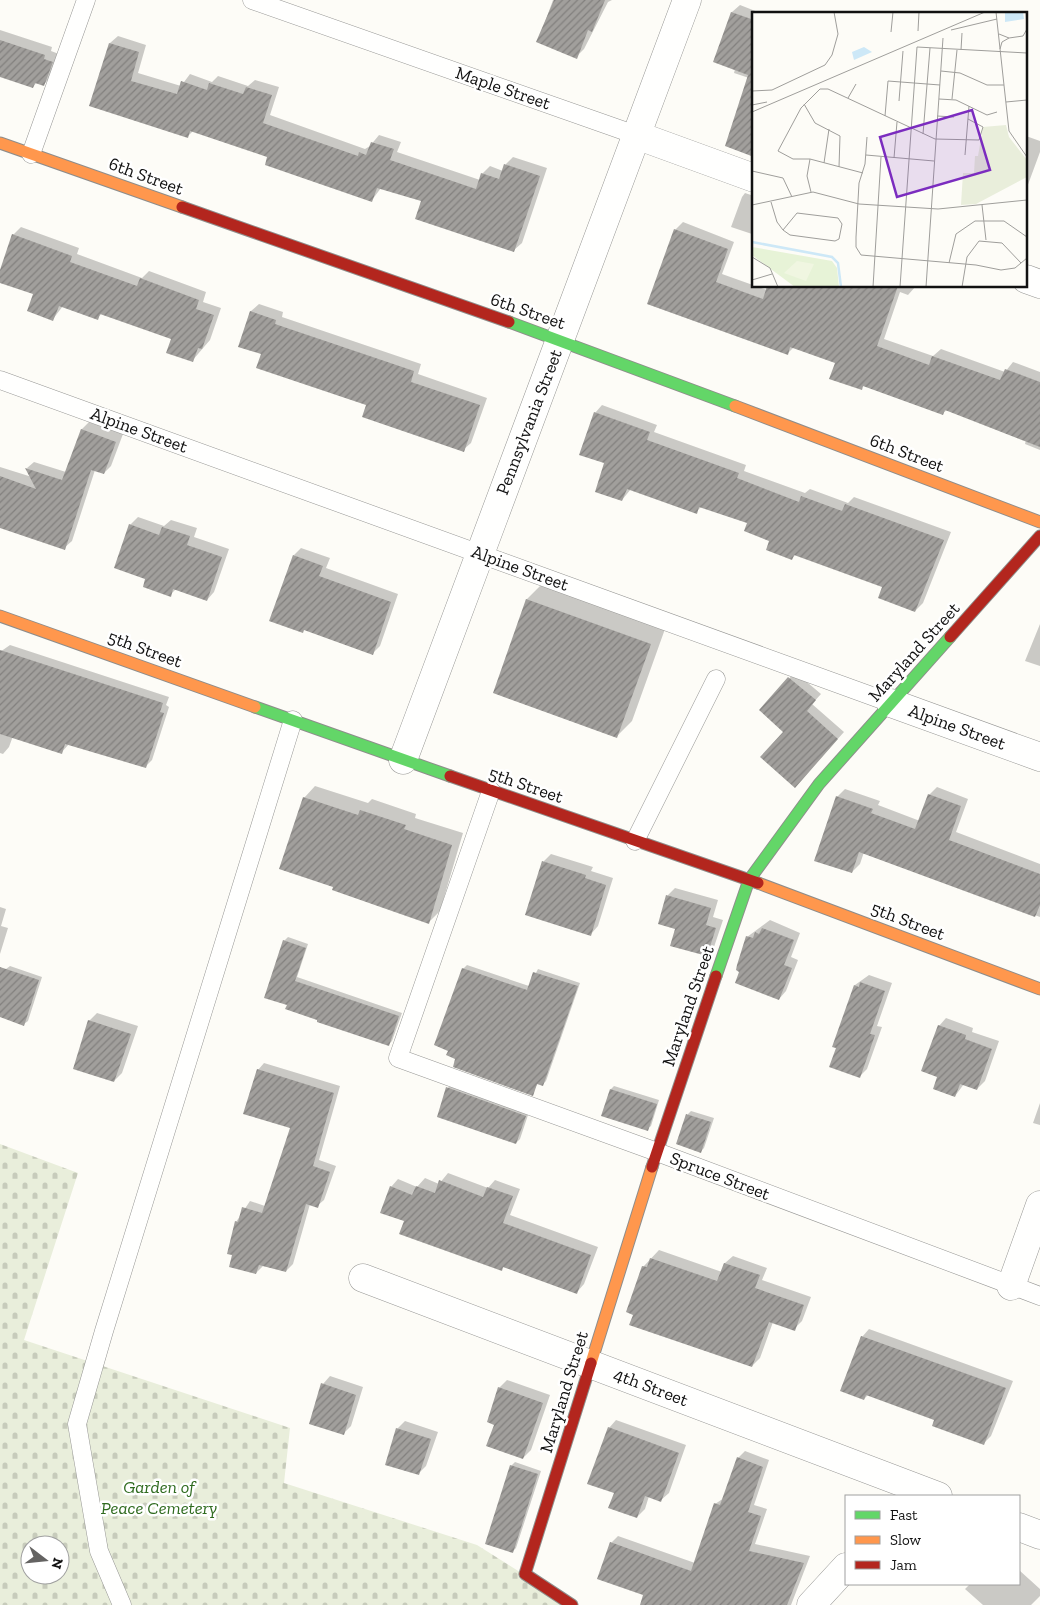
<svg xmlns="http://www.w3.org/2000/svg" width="1040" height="1605" font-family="'Zilla Slab',serif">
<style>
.cemetery{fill:url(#cemetery-stones);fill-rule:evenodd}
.shadow{fill:#0003}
.building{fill:url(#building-hatch)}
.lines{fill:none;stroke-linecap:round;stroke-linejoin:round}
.lane-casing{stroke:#979795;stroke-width:19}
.street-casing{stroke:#979795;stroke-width:29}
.fast-casing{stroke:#8e8d8b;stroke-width:13}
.slow-casing{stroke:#8e8d8b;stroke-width:13}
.jam-casing{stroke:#8e8d8b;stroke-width:13}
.lane{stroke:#fffffe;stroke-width:18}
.street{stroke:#fffffe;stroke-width:28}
.fast{stroke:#63d668;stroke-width:11}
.slow{stroke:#ff974d;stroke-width:11}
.jam{stroke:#b3261e;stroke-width:11}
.labels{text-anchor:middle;stroke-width:5;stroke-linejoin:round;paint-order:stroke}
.street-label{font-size:18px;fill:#111;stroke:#fff}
.park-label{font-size:18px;font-style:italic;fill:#2f6b1f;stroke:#fff}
.inset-river{fill:none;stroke:#cde8f7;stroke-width:2.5}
.inset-road{fill:none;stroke:#9f9e9b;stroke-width:1}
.view{fill:#7b2cbf;fill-opacity:0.15;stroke:#7b2cbf;stroke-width:2.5}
.inset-edge{fill:none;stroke:#111;stroke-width:2.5}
</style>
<defs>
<pattern id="cemetery-stones" width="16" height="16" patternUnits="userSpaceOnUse" patternTransform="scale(1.25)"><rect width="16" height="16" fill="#e9eedb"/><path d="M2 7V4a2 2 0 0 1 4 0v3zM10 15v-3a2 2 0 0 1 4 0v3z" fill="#c7cbbb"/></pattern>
<pattern id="building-hatch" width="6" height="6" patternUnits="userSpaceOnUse" patternTransform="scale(1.25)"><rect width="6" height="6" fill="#a19f9c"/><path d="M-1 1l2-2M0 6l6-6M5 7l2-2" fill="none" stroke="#82807e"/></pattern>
</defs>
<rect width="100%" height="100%" fill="#fdfcf7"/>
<!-- cemetery -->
<path class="cemetery" d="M0,1144L78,1173L24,1340L290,1428L284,1483L477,1545L572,1605H0ZM30,1545H60V1575H30Z"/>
<!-- shadow -->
<path class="shadow" d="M553,0H612L608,2L584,49L576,57L538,41Z
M740,5L763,14H754V156L749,78L734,73L735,69L714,61L732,12Z
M0,30L52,47L51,51L59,54L51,77L44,84L37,82L33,87L0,75Z
M118,36L146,45L138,73L181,86L190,74L212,82L218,76L248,86L255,80L279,87L270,115L365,149L370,146L379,135L401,142L397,152L480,180L482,174L490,166L503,171L506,164L513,157L547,168L522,243L514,250L423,200L381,188L372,200L269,156L193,131L188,136L91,105L110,43Z
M1026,136L1040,141V152L1026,190Z
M745,193L754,196V232L752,234L731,227L742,197Z
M683,222L734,242L722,274L767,290L916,286L908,295L900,292L884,339L933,356L941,349L1005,372L1013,362L1040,372V450L1025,444L1026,440L947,410L943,413L865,385L861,388L836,362L794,347L787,354L648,304L675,230Z
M21,227L79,248L77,254L142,278L149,271L206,292L203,302L221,308L210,340L192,361L173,338L102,313L97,319L63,306L53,319L34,293L0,281V274L13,235Z
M259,304L283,312L282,317L421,364L418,374L487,398L471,443L463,450L262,354L251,311Z
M602,405L657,425L654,432L746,465L744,471L805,493L810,489L848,503L854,497L951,532L923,603L915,611L883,586L796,554L792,559L748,523L702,506L696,512L631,489L622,500L605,462L595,413Z
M89,422L123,434L111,466L104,473L95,470L72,541L64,548L0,527V467L32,477L27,468L34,462L66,472L82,429Z
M138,517L164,526L171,520L197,528L194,537L229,549L214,592L207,600L176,589L170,595L147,578L130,525Z
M301,548L330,558L326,568L398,594L380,646L372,654L294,555Z
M542,584L665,629L632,721L617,736L495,692L527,599Z
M1040,624V666L1025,661Z
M10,645L169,697L166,705L169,707L152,760L146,766L69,744L61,753L13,736L9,747L3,754L0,753V652Z
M795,672L821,694L812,704L844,732L801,780L785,732L761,710Z
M315,786L368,803L372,799L416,814L415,818L463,833L440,911L428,923L304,798Z
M937,787L968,799L956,832L1040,864V917L864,852L860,864L852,872L837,797L845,789L880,801L878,805L920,821L929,795Z
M551,854L593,867L591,871L613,878L598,926L591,934L526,914L544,861Z
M675,888L718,900L713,917L723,920L714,947L706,955L676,928L659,923L668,895Z
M0,907L6,909L1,926L8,928L0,954Z
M770,920L800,933L791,957L798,960L786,991L779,999L741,971L747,937Z
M288,937L308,944L297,977L402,1013L392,1041L389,1044L319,1019L288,1004L284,941Z
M467,965L529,986L538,969L580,983L546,1081L542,1085L538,1083L532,1094L457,1058L463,969Z
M10,966L42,977L28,1021L24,1024L0,1016V988L6,969Z
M869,975L892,983L877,1026L882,1027L867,1069L859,1077L855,985Z
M97,1013L138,1026L122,1073L114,1081L89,1021Z
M946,1018L973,1028L972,1032L999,1041L985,1081L977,1089L964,1084L955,1096L939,1076V1026Z
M264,1063L340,1086L319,1160L336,1166L324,1200L317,1206L310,1204L293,1264L286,1271L263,1266L256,1273L234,1255L236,1222L250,1201L265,1206L291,1127L258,1070Z
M451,1084L529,1112L520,1139L516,1143L439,1116L448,1088Z
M614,1086L659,1100L651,1126L647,1129L603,1115L611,1089Z
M1040,1103V1125L1033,1123Z
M691,1111L714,1118L704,1148L701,1151L678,1144L688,1114Z
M448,1173L488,1188L495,1180L520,1189L510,1215L598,1247L584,1284L577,1292L504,1267L501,1269L405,1220L391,1187L398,1179L417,1187L425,1178L439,1184Z
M659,1250L722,1272L725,1263L733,1256L767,1268L762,1280L811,1297L802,1321L794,1329L773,1322L760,1358L752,1366L634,1314L643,1267Z
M869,1329L1013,1381L991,1436L983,1444L936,1419L868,1395L864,1399L862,1337Z
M330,1376L363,1387L351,1426L343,1434L323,1384Z
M507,1380L550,1395L531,1450L523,1458L499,1388Z
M616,1420L686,1445L669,1493L661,1500L649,1496L645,1509L637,1517L615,1493L609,1428Z
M405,1421L438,1432L426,1466L418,1474L397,1429Z
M745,1451L769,1460L754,1505L767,1509L755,1544L810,1556L791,1605H641L645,1595L611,1543L618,1536L695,1563L715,1504L724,1498L738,1458Z
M515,1462L541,1471L516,1548L512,1552L511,1466Z
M1019,1570L1040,1589V1596L1031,1605H983L965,1589L970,1584H1019Z"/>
<!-- building -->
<path class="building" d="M554,0H605L592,32L588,30L577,59L536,42Z
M731,12L754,20V157L725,146L748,75L713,62Z
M0,40L45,55L44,59L53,62L44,86L35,83L33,88L0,77Z
M109,43L139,52L131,81L177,94L181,81L207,90L209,83L243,94L246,87L272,95L263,123L358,156L359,152L366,155L371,142L394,149L390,160L476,189L481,173L499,179L504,164L540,176L514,252L415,219L421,201L377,188L372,202L265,165L267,157L190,131L188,138L89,106Z
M674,229L728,249L716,282L763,299L767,286H898L877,346L929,365L932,356L1000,380L1005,369L1040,382V447L945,410L943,415L863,386L862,390L829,379L835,363L790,347L788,355L647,304Z
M12,234L72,256L70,262L137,286L140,278L199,300L196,309L214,315L202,349L198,348L193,362L166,353L171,339L100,314L98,320L59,306L53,321L27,311L33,294L0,283V270Z
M250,311L276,320L275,324L414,371L411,382L480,405L464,452L362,417L366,405L256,368L261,354L238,347Z
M594,412L650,432L647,440L739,473L737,478L799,502L801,496L842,511L845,504L944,540L915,612L878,598L882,587L794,555L792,560L766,550L769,541L744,531L747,523L699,507L697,514L627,489L622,501L595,492L604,463L579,455Z
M81,429L116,442L104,474L91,470L65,550L0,528V476L36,489L25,468L62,480Z
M129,524L159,535L162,527L190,536L187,545L222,557L207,601L173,589L171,597L143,587L145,579L114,568Z
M293,555L323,566L319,576L391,602L373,655L304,630L303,633L269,621Z
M526,599L651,644L617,738L493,693Z
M0,650L163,703L160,712L164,713L146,768L65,744L62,754L0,734Z
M788,677L816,700L807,711L838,739L795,788L760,757L783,732L759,710Z
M928,794L961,806L949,840L1040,874V905L1035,917L859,852L852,873L814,861L836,796L873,809L871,813L915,829Z
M303,797L358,815L360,810L406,825L404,829L452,845L429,924L332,890L333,887L279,869Z
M542,861L586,875L585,878L606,885L591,936L525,915Z
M666,895L711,908L706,925L716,928L707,956L670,946L675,929L658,924Z
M762,928L794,940L784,965L792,968L779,1000L735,983L739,972L736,970L737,965L746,936L753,938L755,932L759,934Z
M283,940L306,948L295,981L399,1016L389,1046L317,1022V1020L285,1009L287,1005L264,998Z
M0,967L39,980L24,1026L0,1017Z
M462,968L527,990L533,972L578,986L543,1086L537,1084L533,1096L453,1067L455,1059L446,1055L448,1051L434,1045Z
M860,982L885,991L870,1034L875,1035L860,1078L829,1067L836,1048L832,1047L854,985L859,987Z
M88,1020L131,1034L114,1082L73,1069Z
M938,1025L966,1035L965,1039L992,1049L977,1090L960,1084L955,1097L933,1089L937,1077L921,1071Z
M257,1069L334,1093L313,1166L330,1172L318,1208L306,1204L286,1272L259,1265L256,1274L229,1267L232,1255L227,1254L235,1221L238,1222L242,1207L262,1213L290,1128L243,1114Z
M446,1087L526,1116L516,1144L437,1117Z
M610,1089L657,1104L648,1131L601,1116Z
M686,1114L711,1122L701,1153L676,1144Z
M439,1180L483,1197L487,1187L513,1196L503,1223L591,1255L577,1294L503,1267L502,1271L399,1234L404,1221L380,1213L390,1186L412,1195L416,1186L435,1193Z
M650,1258L717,1281L724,1263L760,1275L755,1288L804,1305L795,1331L769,1322L752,1367L629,1325L633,1315L626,1312L642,1266L647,1267Z
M861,1336L1006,1388L984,1445L932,1426L934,1420L866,1395L864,1400L840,1391Z
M321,1383L356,1395L344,1435L309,1424Z
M498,1387L543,1403L523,1459L486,1446L494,1425L487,1422Z
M608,1427L679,1453L661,1502L645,1496L637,1518L608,1508L614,1493L587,1484Z
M396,1428L431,1439L419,1475L385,1465Z
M737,1457L763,1467L748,1512L761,1516L749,1551L804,1563L787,1605H640L643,1595L597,1579L610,1542L691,1571L714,1503L720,1505Z
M510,1465L538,1474L513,1553L485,1544Z"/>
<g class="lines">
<!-- lane casing -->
<g class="lane-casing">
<path id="lane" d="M252,0L636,135
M31,154L86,0
M0,380L891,703
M491,791L398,1058L657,1152L1040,1296
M635,841L716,679
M122,1605L99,1551L77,1424L104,1331L293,720"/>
</g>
<!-- street casing -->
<g class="street-casing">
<path id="street" d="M636,135L754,178
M1026,279L1040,284
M891,703L1040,757
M403,760L687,0
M363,1278L938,1496
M1011,1286L1040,1205
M1019,1527L1040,1535
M811,1605L846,1567"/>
</g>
<!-- fast casing -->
<g class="fast-casing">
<path id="fast" d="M509,322L735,406
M255,707L450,776
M716,976L749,880L819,784L950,637"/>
</g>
<!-- slow casing -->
<g class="slow-casing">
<path id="slow" d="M0,143L182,207
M735,406L1040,522
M0,616L255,707
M758,883L1040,989
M591,1363L652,1167"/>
</g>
<!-- jam casing -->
<g class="jam-casing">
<path id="jam" d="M182,207L509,322
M950,637L1040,536
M450,776L758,883
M652,1167L716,976
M572,1605L525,1574L591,1363"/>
</g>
<!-- lane -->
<use href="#lane" class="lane"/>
<!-- street -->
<use href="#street" class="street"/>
<!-- fast -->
<use href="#fast" class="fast"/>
<!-- slow -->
<use href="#slow" class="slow"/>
<!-- jam -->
<use href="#jam" class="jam"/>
</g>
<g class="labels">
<!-- street labels -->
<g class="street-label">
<text transform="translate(503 88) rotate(19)" y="6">Maple Street</text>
<text transform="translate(146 176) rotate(20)" y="6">6th Street</text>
<text transform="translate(528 311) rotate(19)" y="6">6th Street</text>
<text transform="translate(529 422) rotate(-69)" y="6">Pennsylvania Street</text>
<text transform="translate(139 430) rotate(20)" y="6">Alpine Street</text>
<text transform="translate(907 453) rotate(21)" y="6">6th Street</text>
<text transform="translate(520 568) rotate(20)" y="6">Alpine Street</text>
<text transform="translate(145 649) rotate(20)" y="6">5th Street</text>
<text transform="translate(914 652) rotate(-48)" y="6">Maryland Street</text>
<text transform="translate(957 727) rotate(20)" y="6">Alpine Street</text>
<text transform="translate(526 785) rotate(19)" y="6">5th Street</text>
<text transform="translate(908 921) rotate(21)" y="6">5th Street</text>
<text transform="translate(688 1006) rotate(-71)" y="6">Maryland Street</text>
<text transform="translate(720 1176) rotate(21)" y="6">Spruce Street</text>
<text transform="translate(651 1387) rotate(21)" y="6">4th Street</text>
<text transform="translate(564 1392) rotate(-73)" y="6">Maryland Street</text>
</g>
<!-- park labels -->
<g class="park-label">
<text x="159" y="1493">Garden of<tspan x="159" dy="21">Peace Cemetery</tspan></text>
</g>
</g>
<!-- overview -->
<g transform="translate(752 12)">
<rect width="275" height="275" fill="#fdfcf7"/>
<path d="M254,113L257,125L275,148V165L224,192L209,193L211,161H222L223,144H226L231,115Z" fill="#e9eedb"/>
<path d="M0,235L80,249L85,256L87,275H43L0,243Z" fill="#e7f3d7"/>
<path d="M45,249L62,252L54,269L32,261Z" fill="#f0f6e1"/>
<path d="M253,0H271L272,7L253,10ZM112,35L120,40L102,48L100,40Z" fill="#cde8f7"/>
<path class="inset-river" d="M0,230L80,245L86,251L89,275"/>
<path class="inset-road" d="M244,0L257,119L275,145M199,18L245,7M166,19L167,0M139,20L141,0M247,22L257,26L271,24L275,17L274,0M248,37L250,30L257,26M209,38L210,21M189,59L208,61L235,73H252M0,79L20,78L73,53L80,43L86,22L82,0M96,86L104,72M187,87L204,88L235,103L245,100M200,87L205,38M147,89L151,39M254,90L275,88M52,92L63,111L88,124L87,155M0,93L15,90M0,100L233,0M133,104L136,69L188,73M185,104L202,105M171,122L178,36M115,125L113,152L107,171L104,225V235L109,243L224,253L249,258L263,256L275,246M114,143L182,149M213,143L217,94M142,146L145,110M58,147L55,164L59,180M72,151L77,117M0,159L31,166L40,185M111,161L58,147H41L26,139L49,96L68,77H76L183,127L227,128L231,115L216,107M19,190L25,210L31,218L38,223L83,229L87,227L90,212L86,206L45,201L31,218M0,193L61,180L107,192L186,197L275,188M230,193L234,228M0,245L18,256L26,275M197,251L204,222L223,209H252L275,225M0,268L20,262M121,275L129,145M148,275L165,35L275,41M174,275L191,26M210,275L215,245L227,229L250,231L269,251"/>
<path class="view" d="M220,98L238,158L145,185L128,125Z"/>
<rect width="275" height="275" class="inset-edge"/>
</g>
<!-- legend -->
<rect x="845" y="1495" width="175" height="90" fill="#ffffff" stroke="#a0a0a0"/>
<rect x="855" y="1511" width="25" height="8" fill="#63d668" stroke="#a0a0a0"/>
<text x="890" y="1520" font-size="15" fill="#111111">Fast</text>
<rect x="855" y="1536" width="25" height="8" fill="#ff974d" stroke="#a0a0a0"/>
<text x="890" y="1545" font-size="15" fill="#111111">Slow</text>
<rect x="855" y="1561" width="25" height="8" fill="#b3261e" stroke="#a0a0a0"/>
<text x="890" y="1570" font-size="15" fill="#111111">Jam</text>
<!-- north arrow -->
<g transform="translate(45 1560) rotate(106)"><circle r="24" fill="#ffffff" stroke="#a0a0a0"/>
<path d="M0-4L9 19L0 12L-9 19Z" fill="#646362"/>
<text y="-8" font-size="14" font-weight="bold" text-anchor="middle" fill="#111111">N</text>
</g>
</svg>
